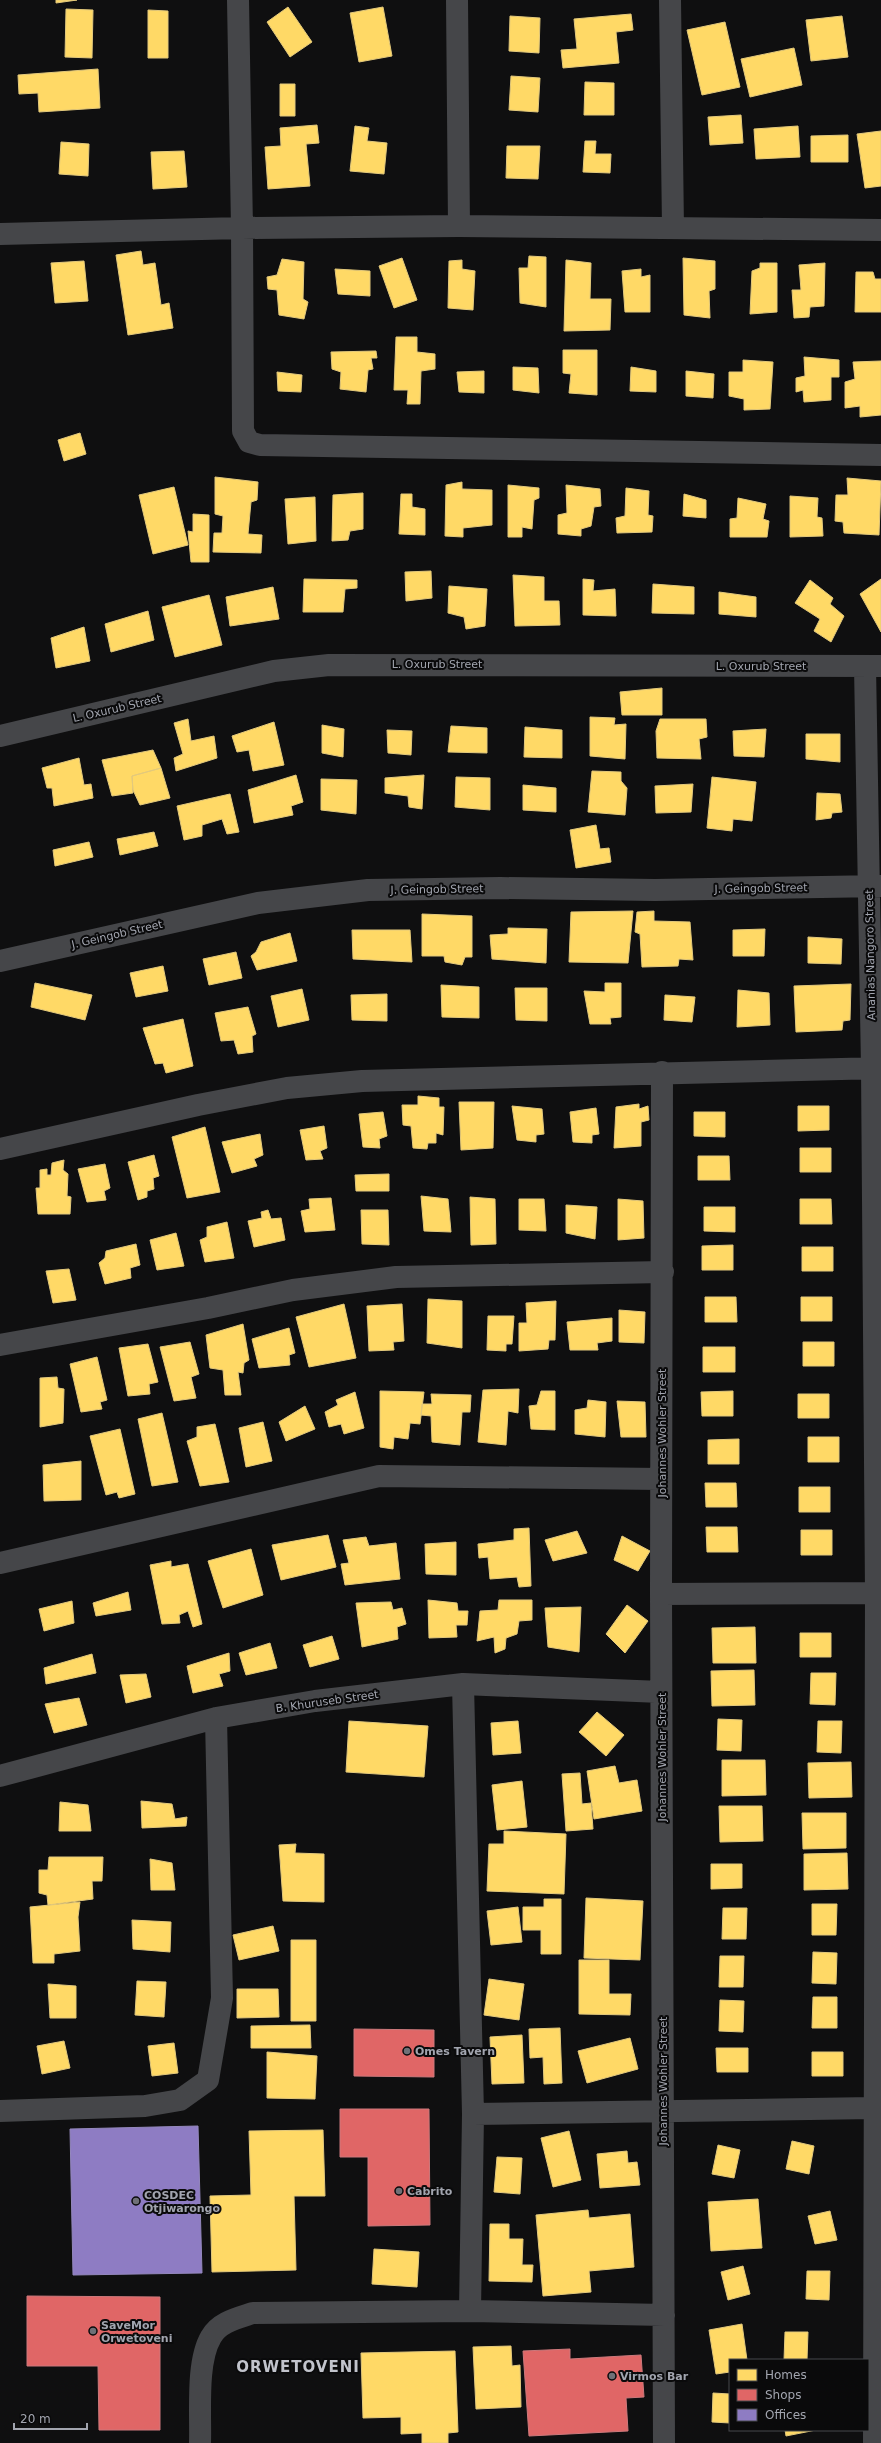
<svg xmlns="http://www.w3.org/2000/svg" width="881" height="2443" font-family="'DejaVu Sans',sans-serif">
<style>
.homes{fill:#ffd966;stroke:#e3c97c}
.shops{fill:#e06666;stroke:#cd797c}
.offices{fill:#8e7cc3;stroke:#9488bd}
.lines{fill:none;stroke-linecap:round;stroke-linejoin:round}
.street{stroke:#454649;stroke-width:22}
.poi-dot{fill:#6f7077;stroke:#0a0a0b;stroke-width:1.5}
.labels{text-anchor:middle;stroke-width:4;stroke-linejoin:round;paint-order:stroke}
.street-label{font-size:11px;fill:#a2a5af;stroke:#0a0a0b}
.poi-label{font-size:11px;font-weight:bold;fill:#a2a5af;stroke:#0a0a0b;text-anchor:start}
.district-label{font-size:15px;font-weight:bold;letter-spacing:1px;fill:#c2c4cc;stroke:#0a0a0b}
</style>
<rect width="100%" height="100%" fill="#0f0f10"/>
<!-- homes -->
<path class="homes" d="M56,0H77L56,3Z
M288,7L312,42L290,57L267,22Z
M383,7L392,56L359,62L350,13Z
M66,9L93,10L92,58L65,57Z
M148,10L168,11V58H148Z
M631,14L633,30L616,32L619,63L563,68L561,50L577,49L574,19Z
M510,16L540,18L539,53L509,51Z
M842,16L848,57L811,61L806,20Z
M725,22L740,87L702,95L687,30Z
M794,48L802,85L750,97L741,59Z
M98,69L100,108L39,112L38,93L19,94L18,75Z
M511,76L540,78L538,112L509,110Z
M585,82L614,83V115H584Z
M280,84H295V116H280Z
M741,115L743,143L710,145L708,117Z
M317,125L319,143L306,144L310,186L268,189L265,147L281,146L280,128Z
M355,126L369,128L367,141L387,143L384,174L350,171Z
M798,126L800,157L756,159L754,129Z
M881,131V186L865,188L857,134Z
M848,135V162H811V136Z
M585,141H596L595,154H611L610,173L583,172Z
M61,142L89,144L88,176L59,174Z
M507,146H540L538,179L506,178Z
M184,151L187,187L153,189L151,152Z
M141,251L143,265L155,263L161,305L169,303L173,328L128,335L116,255Z
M529,256L546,257V307L520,303L519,268H528Z
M402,258L417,300L394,308L379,266Z
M683,258L715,261V289L709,291L710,318L684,315Z
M282,259L304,262L303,299L308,302L304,319L279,315L277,290L268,289L267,277L277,275Z
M462,260V269L475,271L473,310L448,308L449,261Z
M566,260L591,263L590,299H611L610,330L564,331Z
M84,261L88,301L55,303L51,263Z
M760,263H777V312L750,314L752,271L760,268Z
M825,263L824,306L810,307L809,317L794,318L792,290H801L799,265Z
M335,269L370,271V296L338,294Z
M641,269V277L650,275V312H625L622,271Z
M856,272H873L875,279H881V312H855Z
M396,337H417V352L435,354V369L421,371L420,404H407L408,390H394Z
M563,350H597V395L569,393L571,374L563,373Z
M376,351L377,358H371L373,369L368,370L366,392L340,389L341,372L332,369L331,352Z
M804,357L839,360V377H831V400L804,402L803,390L796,392V378L805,376Z
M743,360L773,362L770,409L744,410V399L729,396V372H743Z
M881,361V415L860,417V406L845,408V382L855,379L853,362Z
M513,367L538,368L539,393L513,390Z
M631,367L656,371V392L630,391Z
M484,371V393L459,392L457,372Z
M686,371L714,374L713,398L686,396Z
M277,372L302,375L301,392L278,391Z
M80,433L86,454L64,461L58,440Z
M215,477L258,482L257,500L251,502L248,534L262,535L261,553L213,552L214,533H222L223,516L215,514Z
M847,478L881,481L879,535L844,533L843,522L835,521L836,495H848Z
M462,482V489L492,490V525L463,528V537L445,536L446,485Z
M508,485L539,488V498L534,500L532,529L522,527V537H508Z
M566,485L600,489L601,506L594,507L591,526L581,529V536L558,534V515L567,513Z
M174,487L188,545L153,554L139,495Z
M626,488L649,491L648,515L653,516L652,532L617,533L616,518L625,516Z
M363,493V529L350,531L348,540L332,541L333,495Z
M401,494H412V507L425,509V535L399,534Z
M684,494L706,500V518L683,516Z
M790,496L818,498L817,517L822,518L823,536L790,537Z
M315,497L316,541L288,544L285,499Z
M738,498L766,504L763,519L769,521L767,537H730V519L737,518Z
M193,514L209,515V562H191L188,531L193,532Z
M431,571L432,598L406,601L405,572Z
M513,575L544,577V601H559L560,625L515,626Z
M304,579L357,580V588L345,589L343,612H303Z
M583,579L594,580L593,591L615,589L616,616L583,615Z
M881,579V632L860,594Z
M810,580L833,598L830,604L844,616L831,642L814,631L820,619L795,603Z
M653,584L694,587V614L652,613Z
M449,586L487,589L485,626L466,629L464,617L448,613Z
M273,587L279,619L230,626L226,597Z
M719,592L756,597V617L719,614Z
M209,595L222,645L175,657L162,607Z
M148,611L154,640L111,652L105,624Z
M84,627L90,661L56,668L51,638Z
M662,688V715H622L620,692Z
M590,717L615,718L614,725L626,724L625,759L590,756Z
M188,719L191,741L214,736L217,758L176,771L174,758L183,754L174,723Z
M660,719H706L707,737L699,739L701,759L657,758L656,731Z
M274,722L284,765L253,771L249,750L237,752L232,736Z
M322,725L344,729L343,757L322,753Z
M451,726L487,728V753L448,752Z
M525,727L562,730V758L524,757Z
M766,729L764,757L734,756L733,731Z
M387,730L412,731L411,755L388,753Z
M806,734H840V762L806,759Z
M153,750L161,768L132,776L133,793L112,796L102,760Z
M79,758L84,785L91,784L93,798L54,806L52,788H47L42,768Z
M161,768L170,798L140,805L133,790L132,776Z
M592,771L621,772V781L627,788L625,815L588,812Z
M296,775L303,802L291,806L293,815L254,823L248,790Z
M424,775L422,809L409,807L408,796L385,793V778Z
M456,777L490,778V810L455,807Z
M712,777L756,782L752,821L733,819L732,831L707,828Z
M321,779L357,780L356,814L321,810Z
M693,784L691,812L656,813L655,786Z
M523,785L556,788V812L523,810Z
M817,793L840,794L842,812L832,813L831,818L816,820Z
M230,794L239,832L227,834L222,819L202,825V836L184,840L177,806Z
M596,825L600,849L609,848L611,862L576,868L570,830Z
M154,832L158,846L120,855L117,839Z
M89,842L93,857L55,866L53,850Z
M633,911L628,963L569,962L571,912Z
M654,911V921L690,922L693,960L679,959L678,966L642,967L640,934L635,932L637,912Z
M422,914L472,916V957H465L462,965L445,962L444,956H422Z
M508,928L547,929L546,963L492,959L490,935L508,934Z
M765,929L764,956H733V930Z
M352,930H410L412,962L353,959Z
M290,933L297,961L257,970L251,956L256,952L261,942Z
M808,937L842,939L841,964L808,963Z
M236,952L242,978L209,985L203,959Z
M163,966L168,991L136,997L130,973Z
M35,983L92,995L85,1020L31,1007Z
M605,983H621V1017L610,1018L611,1024H590L584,991L605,992Z
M851,984L850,1020L843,1021L842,1030L796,1032L794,986Z
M441,985L479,987V1018L442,1017Z
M515,988H547V1021L516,1020Z
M302,989L309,1020L278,1027L271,996Z
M738,990L769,993L770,1025L737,1027Z
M387,994V1021L352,1020L351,995Z
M665,995L695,997L692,1022L664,1020Z
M248,1007L256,1034L252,1036L253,1052L238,1054L234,1040L221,1041L215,1013Z
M183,1019L193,1066L166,1073L163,1063L155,1064L143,1028Z
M418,1096L439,1098V1107H444L443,1135L436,1133V1143H428L427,1149L413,1148L411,1126L403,1125L402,1105H418Z
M459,1102H494L493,1148L461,1150Z
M639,1104V1109L648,1106L649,1120L641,1122V1146L614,1148L616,1107Z
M512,1106L542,1109L544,1134L536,1135V1142L517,1140Z
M798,1106H829V1130L798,1131Z
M596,1108L599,1134L592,1135V1143L573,1142L570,1112Z
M383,1112L387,1136L379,1139L380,1148L363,1147L359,1114Z
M694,1112H725V1137L694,1136Z
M324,1126L327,1148L320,1151L323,1159L306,1160L300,1130Z
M205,1127L220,1192L187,1198L172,1137Z
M260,1134L263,1155L254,1159L257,1166L232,1173L222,1142Z
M800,1148H831V1172H800Z
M154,1155L159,1176L153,1178L154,1189L147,1191V1197L138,1200L128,1162Z
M698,1156H729L730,1180H698Z
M64,1160L63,1170L68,1174L67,1196L71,1197L70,1214H38L36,1188H40V1170L47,1169V1175H51L52,1163Z
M105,1164L110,1188L104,1191L106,1200L87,1202L78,1169Z
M389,1174V1191H356L355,1175Z
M421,1196L448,1199L451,1232L424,1231Z
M470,1197L495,1199L496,1244L471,1245Z
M331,1198L335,1230L305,1232L301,1211L310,1209L309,1199Z
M519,1199H544L546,1231L519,1230Z
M618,1199L643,1201L644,1238L618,1240Z
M800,1199H831L832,1224H800Z
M566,1205L597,1207L595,1239L566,1233Z
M704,1207H735V1232L704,1231Z
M268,1210L271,1219L281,1218L285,1240L254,1247L248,1221L262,1218L261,1212Z
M361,1210H388L389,1245L362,1244Z
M227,1222L234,1258L205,1262L200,1240L207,1237V1227Z
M176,1233L184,1266L157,1270L150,1240Z
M136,1244L140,1265L130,1268L131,1278L105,1284L99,1263L105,1258L106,1251Z
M733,1245V1270H702V1246Z
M802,1247H833V1271H802Z
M69,1269L76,1300L53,1303L46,1271Z
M705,1297H736L737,1322H705Z
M801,1297H832V1321H801Z
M428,1299L462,1301V1348L427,1343Z
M556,1301L555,1340H549L548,1349L519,1351V1323H527L526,1303Z
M344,1304L356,1358L309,1367L296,1317Z
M402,1304L404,1341L393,1342L394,1350L369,1351L367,1306Z
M619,1310L645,1312L644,1343L619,1342Z
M488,1316H514L512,1344H506V1351L487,1350Z
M612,1318V1341L597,1343L598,1350H570L567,1322Z
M243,1324L249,1360L244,1363L243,1373L238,1372L241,1395H225L223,1370L210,1368L206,1335Z
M289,1328L295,1353L289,1355L290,1365L259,1368L252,1339Z
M190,1342L199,1374L191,1377L196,1398L174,1401L160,1347Z
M803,1342H834V1366H803Z
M148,1344L158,1382L149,1384L150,1394L128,1396L119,1348Z
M703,1347H735V1372H703Z
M97,1357L107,1400L100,1402L102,1409L81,1412L70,1364Z
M57,1377L58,1388L64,1389L63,1423L40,1427V1378Z
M519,1389L518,1413L508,1411L506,1445L478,1442L483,1390Z
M380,1391L424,1392L420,1424L410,1423L408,1439L394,1437L393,1449L380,1447Z
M541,1391H555V1430L531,1429L529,1406L537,1405Z
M733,1391V1416H702L701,1392Z
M355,1392L364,1428L344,1434L341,1424L329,1427L325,1412L338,1405L336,1400Z
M431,1394L471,1395L470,1412H462L460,1445L432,1442L431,1416L421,1415L422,1404H432Z
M798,1394H829V1418H798Z
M588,1400L606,1402L605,1437L575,1434V1410L587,1408Z
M617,1401L645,1402L646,1437H621Z
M305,1406L315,1429L286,1441L279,1422Z
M162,1413L178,1482L152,1486L138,1419Z
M263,1422L272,1461L246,1467L239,1428Z
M215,1424L229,1482L200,1486L187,1441L197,1437V1427Z
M120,1429L135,1494L119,1498L117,1492L106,1495L90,1436Z
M808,1437H839V1462H808Z
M739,1439V1464H708V1440Z
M81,1461V1500L44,1501L43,1465Z
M705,1483H736L737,1507H706Z
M799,1487H830V1512H799Z
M706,1527H737L738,1552H707Z
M529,1528L531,1586L519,1587L517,1577L490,1579L488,1557L479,1558L478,1544L514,1540V1529Z
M801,1530H832V1555H801Z
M577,1531L587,1553L553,1561L545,1540Z
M328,1535L336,1567L281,1580L272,1545Z
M622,1536L650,1551L638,1571L614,1560Z
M366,1537L369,1546L396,1543L400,1579L345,1585L341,1564L349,1563L343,1540Z
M456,1542V1575L426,1574L425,1544Z
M251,1549L263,1595L223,1608L208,1561Z
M171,1561V1567L188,1564L202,1624L193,1627L188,1611L179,1615L180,1623L162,1624L150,1565Z
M128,1592L131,1610L96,1616L93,1603Z
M428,1600L457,1603L458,1611H468L467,1625H456L457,1637L429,1638Z
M499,1600H532V1620L519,1621L517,1634L506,1638L505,1649L495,1653L494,1637L477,1641L480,1611L498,1610Z
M72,1601L74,1623L44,1631L39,1609Z
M391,1602L393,1610L402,1608L406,1624L397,1627L398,1639L362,1647L356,1603Z
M627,1605L648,1621L625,1653L606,1634Z
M581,1607L579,1652L548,1647L545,1608Z
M755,1627L756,1663H713L712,1628Z
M800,1633H831V1657H800Z
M332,1636L339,1659L310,1667L303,1645Z
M270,1643L277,1668L246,1675L239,1653Z
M229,1653L230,1671L219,1674L223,1686L193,1693L187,1666Z
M92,1654L96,1673L46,1684L44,1668Z
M754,1670L755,1705L712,1706L711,1671Z
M811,1673H836L835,1705L810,1704Z
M146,1674L151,1697L126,1703L120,1675Z
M79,1698L87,1725L54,1733L45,1704Z
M597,1712L624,1735L606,1756L579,1732Z
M718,1719L742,1720L741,1751L717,1750Z
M349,1721L428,1726L424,1777L346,1772Z
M518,1721L521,1753L493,1755L491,1723Z
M818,1721H842L841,1753L817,1752Z
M722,1760H765L766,1795L722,1796Z
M851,1762L852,1797L809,1798L808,1763Z
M615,1766L619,1783L637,1780L642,1811L594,1819L587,1771Z
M580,1773L582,1804L591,1803L593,1829L566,1831L562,1774Z
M522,1781L527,1827L497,1830L492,1785Z
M141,1801L172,1804L175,1819L187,1817L186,1826L142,1828Z
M60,1802L88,1805L91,1831H59Z
M719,1806H762L763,1841L720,1842Z
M802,1813H846V1848L803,1849Z
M504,1831L566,1834L564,1894L487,1891L489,1844H504Z
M296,1844L295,1853L324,1854V1902L283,1901L279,1845Z
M847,1853L848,1889L804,1890V1854Z
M49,1857H103L102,1881H92L93,1899L48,1905L47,1895L39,1893V1870H48Z
M150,1859L172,1863L175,1890H151Z
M711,1864H742V1888L711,1889Z
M586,1898L643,1901L640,1960L584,1958Z
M544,1899H561V1954H541V1930H523V1907H544Z
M80,1902L78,1917L80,1951L54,1954V1963H33L30,1907Z
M812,1904H837L836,1935H812Z
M518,1907L522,1942L491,1945L487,1911Z
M723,1908H747L746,1939H722Z
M132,1920L171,1922L170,1952L133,1949Z
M273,1926L279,1951L239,1960L233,1935Z
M291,1940H316V2021H291Z
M813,1952L837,1953L836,1984L812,1983Z
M720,1956H744L743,1987H719Z
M579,1960H609V1994H631L630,2015L579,2014Z
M489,1979L524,1984L519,2020L484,2015Z
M137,1981L166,1982L164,2017L135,2015Z
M48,1984L76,1986V2018H50Z
M237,1989H278L279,2017L237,2018Z
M813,1997H837V2028H812Z
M720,2000L744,2001L743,2032L719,2031Z
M310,2025L311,2048H251V2026Z
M560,2028L562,2083L544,2084L543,2057L530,2058L529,2029Z
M522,2035L524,2083L492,2084L490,2037Z
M630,2038L638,2069L587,2083L578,2051Z
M64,2041L70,2068L42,2074L37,2046Z
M174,2043L178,2073L152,2076L148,2046Z
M716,2048H748V2072H717Z
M267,2052L317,2056L315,2099L267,2098Z
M812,2052H843V2076H812Z
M323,2130L325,2196H294L296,2270L212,2272L210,2196L251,2195L249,2131Z
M569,2131L581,2180L553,2187L541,2138Z
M792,2141L814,2146L809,2174L786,2169Z
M718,2145L740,2150L734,2178L712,2174Z
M627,2151L628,2163L637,2162L640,2185L600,2188L597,2154Z
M497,2157L522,2158L520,2194L494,2192Z
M758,2199L762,2248L711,2251L708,2202Z
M588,2210L589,2218L630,2214L634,2267L589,2271L591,2292L543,2296L536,2215Z
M830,2211L837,2240L815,2244L808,2216Z
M490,2224H509V2239H523L522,2265H533L532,2282L489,2281Z
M374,2249L419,2252L417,2287L372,2284Z
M743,2266L750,2294L728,2300L721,2272Z
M807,2271H830L829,2300L806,2299Z
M742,2324L747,2360H730V2372L716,2374L709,2330Z
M785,2332H808L807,2360H784Z
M511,2346L512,2366L520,2365L521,2407L476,2409L473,2347Z
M455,2351L458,2432L448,2433V2443H422V2433L401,2434V2417L363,2418L361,2353Z
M713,2393L730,2394V2423L712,2422Z
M785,2430H816L786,2436Z"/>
<!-- shops -->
<path class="shops" d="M354,2029L434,2030V2077L354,2076Z
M340,2109H429L430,2225L368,2226V2157H340Z
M27,2296L160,2297V2430H99L98,2366H27Z
M570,2349V2359L641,2355L644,2397L626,2398L628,2431L529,2436L523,2351Z"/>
<!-- offices -->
<path class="offices" d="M198,2126L202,2273L73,2275L70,2129Z"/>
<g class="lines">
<!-- street -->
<path class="street" d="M238,0L242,228L243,431L249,442L260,445L881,455
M457,0L459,226
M670,0L673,228
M0,234L242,228L459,226L881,230
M865,666L872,1068L876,1593L874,2443
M0,736L274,671L329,665L881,666
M0,961L258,903L368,890L500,888L655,890L881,886
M662,1072L661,1594L664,2443
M0,1149L198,1105L287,1088L362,1081L881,1068
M0,1345L208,1308L293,1290L396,1277L663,1272
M0,1563L379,1476L661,1479
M661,1594L881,1593
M463,1684L473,2114L470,2311
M0,1776L216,1718L315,1701L463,1684L661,1692
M0,2111L145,2106L180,2100L208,2080L222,1998L216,1718
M473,2114L873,2108
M200,2443C201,2414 196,2362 211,2337C219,2322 238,2318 253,2313L470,2311L664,2315"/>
</g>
<!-- markers -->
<g class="poi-dot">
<circle cx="407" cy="2051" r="4"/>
<circle cx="399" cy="2191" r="4"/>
<circle cx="136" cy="2201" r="4"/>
<circle cx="93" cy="2331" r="4"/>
<circle cx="612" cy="2376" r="4"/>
</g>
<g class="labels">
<!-- street labels -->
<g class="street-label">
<text x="437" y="668">L. Oxurub Street</text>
<text x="761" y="670">L. Oxurub Street</text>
<text transform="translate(117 708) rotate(-13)" y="4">L. Oxurub Street</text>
<text transform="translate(761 888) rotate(-1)" y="4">J. Geingob Street</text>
<text transform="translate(437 889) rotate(-1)" y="4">J. Geingob Street</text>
<text transform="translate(117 934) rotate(-13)" y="4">J. Geingob Street</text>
<text transform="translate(870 955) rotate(-91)" y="4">Ananias Nangoro Street</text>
<text transform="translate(662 1433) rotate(-90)" y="4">Johannes Wohler Street</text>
<text transform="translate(327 1701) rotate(-8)" y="4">B. Khuruseb Street</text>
<text transform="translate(662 1757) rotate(-90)" y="4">Johannes Wohler Street</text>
<text transform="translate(663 2081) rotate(-90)" y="4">Johannes Wohler Street</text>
</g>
<!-- poi labels -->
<g class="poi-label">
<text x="415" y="2055">Omes Tavern</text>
<text x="407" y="2195">Cabrito</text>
<text x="144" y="2199">COSDEC<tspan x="144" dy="13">Otjiwarongo</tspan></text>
<text x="101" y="2329">SaveMor<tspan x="101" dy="13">Orwetoveni</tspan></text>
<text x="620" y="2380">Virmos Bar</text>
</g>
<!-- district labels -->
<g class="district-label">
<text x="298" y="2372">ORWETOVENI</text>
</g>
</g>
<!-- legend -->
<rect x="729" y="2359" width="140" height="72" fill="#0a0a0b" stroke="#47484d"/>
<rect x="737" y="2369" width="20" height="12" fill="#ffd966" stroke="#47484d"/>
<text x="765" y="2379" font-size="12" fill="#a2a5af">Homes</text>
<rect x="737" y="2389" width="20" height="12" fill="#e06666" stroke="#47484d"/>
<text x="765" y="2399" font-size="12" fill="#a2a5af">Shops</text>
<rect x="737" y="2409" width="20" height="12" fill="#8e7cc3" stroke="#47484d"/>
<text x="765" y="2419" font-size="12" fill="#a2a5af">Offices</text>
<!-- scale -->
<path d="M14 2423v6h73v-6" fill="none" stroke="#a2a5af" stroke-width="2"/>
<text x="20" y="2423" font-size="12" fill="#a2a5af" stroke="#0a0a0b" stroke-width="3" paint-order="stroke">20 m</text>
</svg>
